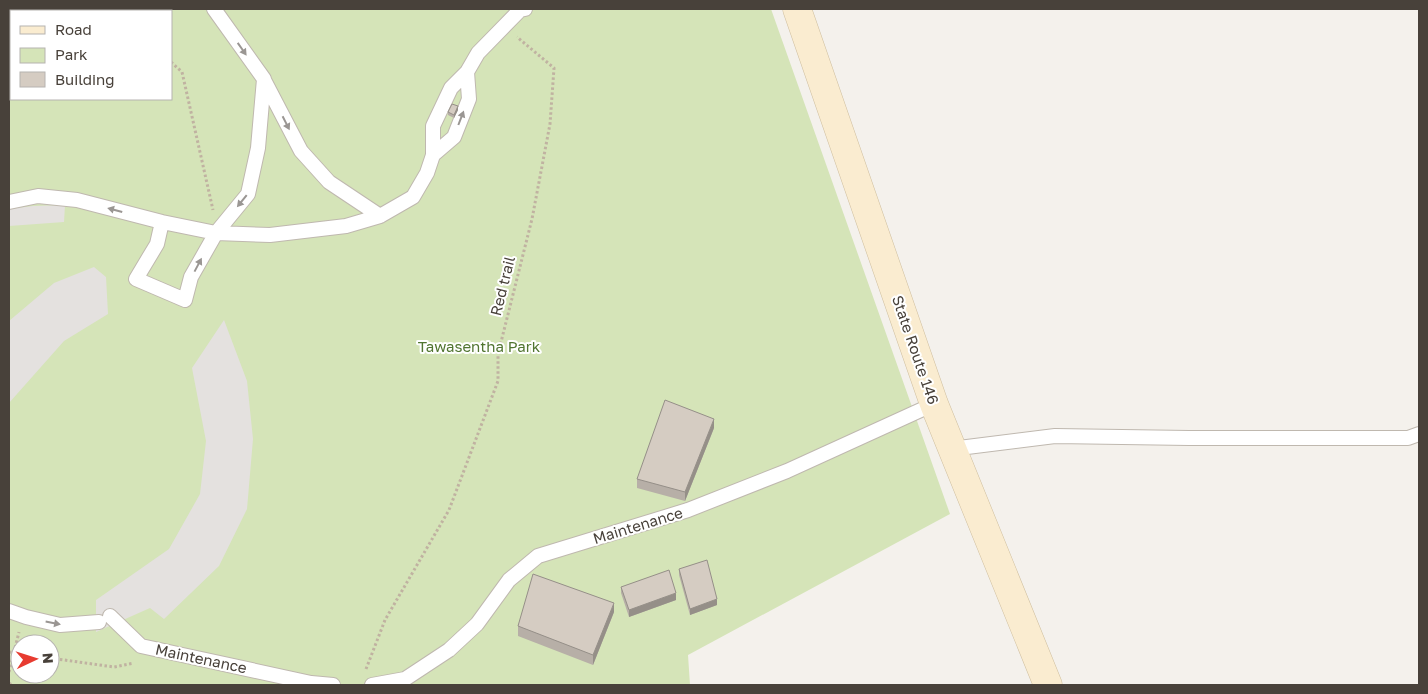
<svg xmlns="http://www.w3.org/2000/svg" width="1428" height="694" font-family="'Golos Text',sans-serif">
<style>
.green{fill:#d5e4b8;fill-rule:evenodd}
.parking{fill:#e4e1df}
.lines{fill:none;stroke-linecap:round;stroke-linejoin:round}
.service-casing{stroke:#bfb8af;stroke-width:16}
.secondary-casing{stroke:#cfbf9f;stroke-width:29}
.path{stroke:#c0b2a1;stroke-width:3;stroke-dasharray:2.5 2.5;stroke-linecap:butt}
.service{stroke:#fff;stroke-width:14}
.secondary{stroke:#faecd0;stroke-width:28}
.wall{fill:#b7afa7}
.shaded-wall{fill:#958f88}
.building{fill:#d5ccc2;stroke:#958f88}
.oneway{fill:#9a9693}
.labels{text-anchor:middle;stroke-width:4;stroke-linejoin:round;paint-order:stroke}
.street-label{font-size:15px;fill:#48413a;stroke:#fff}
.park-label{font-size:15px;fill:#517531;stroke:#fff}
</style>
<rect width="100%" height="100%" fill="#f4f1ec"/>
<!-- green -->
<path class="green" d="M9,9H771L950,514L688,655L690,685H9ZM11,11H171V99H11ZM20,644H50V674H20Z"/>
<!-- parking -->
<path class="parking" d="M65,205L64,222L9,226V209L33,206Z
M94,267L106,277L108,314L64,341L9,403V321L54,283Z
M224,320L247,381L253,439L247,509L219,566L164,619L150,608L96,632V600L169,549L200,494L206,441L192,368Z"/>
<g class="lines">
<!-- service casing -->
<g class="service-casing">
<path id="service" d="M264,80L301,151L329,182L380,216
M433,155L454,137L469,99L467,72
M9,202L38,196L77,200L162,222L216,233L270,235L346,226L380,216L413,197L427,173L433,155V126L451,88L467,72L478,53L520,10L525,9
M162,222L157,244L136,279L185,300L191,277L216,233L248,194L258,148L264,79L214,9
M951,449L1055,436L1189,438H1408L1419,434
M9,611L26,617L60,625L99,622
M110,616L141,646L311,683L333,685
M372,685L405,679L449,650L477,624L509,580L538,556L688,510L787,471L934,404"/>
</g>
<!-- secondary casing -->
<g class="secondary-casing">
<path id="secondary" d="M797,9L934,404L1048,685"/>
</g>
<!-- path -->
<path class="path" d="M118,9L121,11
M171,62L182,72L213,210
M9,652L20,653
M50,658L114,667L134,663
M366,669L385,620L449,510L498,381V354L532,219L550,124L554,68L517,37
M9,672L19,632
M9,683L12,685"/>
<!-- service -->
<use href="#service" class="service"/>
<!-- secondary -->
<use href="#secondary" class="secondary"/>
</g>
<!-- wall -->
<path class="wall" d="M458,110L454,118L448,115V112Z
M714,428L685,501L637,488V479Z
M679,569L717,605L690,615L679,575Z
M621,587L676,600L629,617L621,593Z
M614,612L593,665L518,636V626Z"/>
<!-- shaded-wall -->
<path class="shaded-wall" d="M458,106V110L454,118V115Z
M714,419V428L685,501V492Z
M676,593V600L629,617V610Z
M717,599V605L690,615V609Z
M614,603V612L593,665V655Z"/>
<!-- building -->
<path class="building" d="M452,104L458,106L454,115L448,112Z
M665,400L714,419L685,492L637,479Z
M707,560L717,599L690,609L679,569Z
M669,570L676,593L629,610L621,587Z
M533,574L614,603L593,655L518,626Z"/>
<!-- one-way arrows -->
<defs><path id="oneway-solid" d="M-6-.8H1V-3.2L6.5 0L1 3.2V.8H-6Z" transform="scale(1.25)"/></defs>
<g class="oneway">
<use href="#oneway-solid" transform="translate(242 49) rotate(55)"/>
<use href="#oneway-solid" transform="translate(461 118) rotate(-69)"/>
<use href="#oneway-solid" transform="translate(286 123) rotate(63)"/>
<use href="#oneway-solid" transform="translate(242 201) rotate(129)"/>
<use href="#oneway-solid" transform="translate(115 210) rotate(-165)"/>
<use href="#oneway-solid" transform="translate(198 265) rotate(-62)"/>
<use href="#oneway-solid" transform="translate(53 623) rotate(11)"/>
</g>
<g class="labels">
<!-- street labels -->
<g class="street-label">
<text transform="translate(503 286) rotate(-76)" y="5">Red trail</text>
<text transform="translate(915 350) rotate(71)" y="5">State Route 146</text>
<text transform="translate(638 526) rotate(-17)" y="5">Maintenance</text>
<text transform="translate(201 659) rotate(12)" y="5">Maintenance</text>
</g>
<!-- park labels -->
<g class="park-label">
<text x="479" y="352">Tawasentha Park</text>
</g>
</g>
<!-- border -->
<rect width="1428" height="694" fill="none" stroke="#48413a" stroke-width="20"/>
<!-- legend -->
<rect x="10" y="10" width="162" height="90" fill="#ffffff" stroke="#b6b3b0"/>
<rect x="20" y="26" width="25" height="8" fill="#faecd0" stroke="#b6b3b0"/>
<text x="55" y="35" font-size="15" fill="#48413a">Road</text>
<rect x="20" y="48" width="25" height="15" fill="#d5e4b8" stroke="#b6b3b0"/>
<text x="55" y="60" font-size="15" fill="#48413a">Park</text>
<rect x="20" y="72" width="25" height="15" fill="#d5ccc2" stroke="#b6b3b0"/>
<text x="55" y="85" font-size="15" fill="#48413a">Building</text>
<!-- north arrow -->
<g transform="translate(35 659) rotate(86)"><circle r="24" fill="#ffffff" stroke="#b6b3b0"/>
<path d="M0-4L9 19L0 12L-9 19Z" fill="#e73b30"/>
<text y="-8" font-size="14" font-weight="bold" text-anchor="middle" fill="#48413a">N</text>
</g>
</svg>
